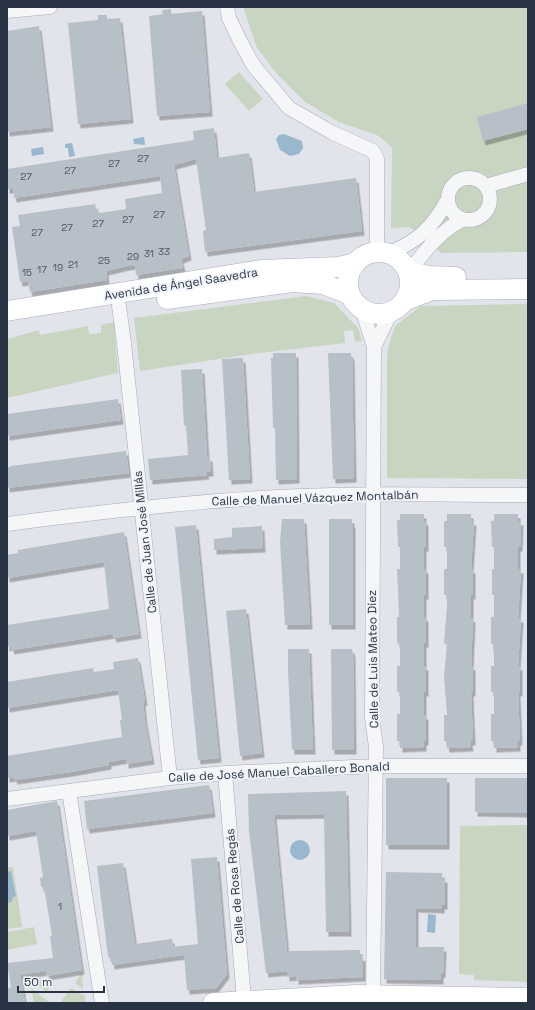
<svg xmlns="http://www.w3.org/2000/svg" width="535" height="1010" font-family="'Space Grotesk',sans-serif">
<style>
.green{fill:#c8d5c1}
.water{fill:#99b7cd}
.building{fill:#b7bfc9;filter:url(#shadow)}
.lines{fill:none;stroke-linecap:round;stroke-linejoin:round}
.street-casing{stroke:#a6acb6;stroke-width:15}
.secondary-casing{stroke:#a6acb6;stroke-width:21}
.street{stroke:#f4f6f8;stroke-width:14}
.secondary{stroke:#fff;stroke-width:20}
.labels{text-anchor:middle;stroke-width:4;stroke-linejoin:round;paint-order:stroke}
.number-label{font-size:10px;fill:#4c5765}
.street-label{font-size:12px;fill:#283444;stroke:#f0f4f8}
</style>
<defs>
<filter id="shadow"><feDropShadow dx="2.5" dy="4.5" stdDeviation="0" flood-color="#0004"/></filter>
</defs>
<rect width="100%" height="100%" fill="#e1e5eb"/>
<!-- green -->
<path class="green" d="M243,7H528V252L441,253L422,234L409,227L391,228L392,148L379,136L339,122L305,102L276,73L257,48Z
M239,72L263,99L249,111L225,84Z
M306,296L334,303L358,328L362,341L355,342L353,330L344,331L345,343L252,354L140,371L134,318Z
M528,304V479L387,478V357L389,344L395,326L421,306Z
M114,322L118,373L7,398V339L39,330L40,335L88,326L89,334L101,333V325Z
M528,825V982L474,980V975L459,974L460,826Z
M13,867L22,927L9,929L7,920V868Z
M34,927L37,944L7,950V932Z
M82,972L83,989L75,983Z
M49,979L54,982L47,992L33,981Z
M31,988L50,1003H34Z
M71,988L85,996V1003H60Z"/>
<!-- water -->
<path class="water" d="M284,134L302,141L303,148L299,154L290,156L280,150L276,139L279,135Z
M144,137L145,145L134,144L133,139Z
M72,143L75,156L69,157L68,148H65V144Z
M43,147L44,154L32,156L31,149Z
M290 850a10 10 0 1 1 20 0a10 10 0 1 1-20 0Z
M11,871L16,896L13,897L12,901L9,903L7,901V872Z
M428,914L436,915L435,933L427,932Z"/>
<!-- building -->
<path class="building" d="M171,9V14L202,11L210,112L157,116L149,16L163,14L162,10Z
M98,15H107V19L120,18L131,119L78,124L68,23L98,20Z
M39,26L51,127L7,132V31Z
M528,103V129L483,141L477,117Z
M214,128L217,158L249,153L254,192L356,178L362,231L205,252L203,231L206,230L196,159L174,165L189,256L181,259L183,268L136,275L135,265L127,266L106,271L107,280L30,292L28,281L20,282L12,227L20,226L18,215L95,204L97,213L100,212V213L126,209L125,199L162,193L160,176L14,198L13,189H7V169L194,140L193,131Z
M273,353H296L297,479L276,480L275,428H273L271,358H273Z
M328,353H351V356H352L354,478L333,479Z
M243,358L250,479L229,480L222,359Z
M202,369L207,457H210L211,472H206L207,475L150,480L148,459L188,455L186,425L184,426L181,370Z
M118,399L121,420L7,436V414Z
M126,451L129,473L7,488V468L11,466Z
M400,514H424V521H426V547H424V569H426V595H424V617H426V643H424V666H426V692H424V715H426V741H424V747L400,748V741H397V714H400V692H397V666H400V644L397,643V617H399L397,569H400V547H398L397,520H400Z
M447,514H471V521H474L471,569H473V595H471V618H473L471,666H473V692H471L473,741H470L471,747L447,748L446,741H444V715H447L444,677L447,644H444L447,604V595H444V569H447V547H444V521H447Z
M494,514H518V521H521L520,547H518V569H521L518,618H521L518,666H520V692H518L520,741H518V747L494,748V741H491V714H494V692H491V666H494V657L493,644H491V617H494V595H492V569H494V547H492L491,521H494Z
M282,519H304L310,625H285L280,542Z
M329,519H352V524H353V625H329Z
M196,525L219,758L198,760L175,527Z
M262,526L263,548L214,550V539L232,537V528Z
M124,532L139,634L114,638L113,634L12,650L11,646L7,647V625L109,609L104,562L7,578V555L18,553V550Z
M246,609L262,753L240,756L226,611Z
M288,649H309L313,750H292L288,672Z
M331,649H352L353,654L354,750H332Z
M138,658L145,701L143,702L145,721L152,760L126,764V759L109,762V765L71,772L15,780L14,777L7,778V756L122,737L120,720H122L118,690L7,708V682L93,668L94,672L114,669L113,662Z
M386,778H447V845H386Z
M475,778H528V813L475,812Z
M209,785L213,813L87,829L84,801Z
M346,791L349,932H326L324,814L274,815L287,951L360,950V956L363,957V977L296,980V976L287,977V971L266,973L249,831L248,794Z
M57,801L82,970L47,976L46,971L20,975L25,1003H7V989L11,987L7,963L53,958L50,936H52L44,887H41L40,878L43,877L36,831L7,836V810Z
M217,857L227,974L216,988L187,990L184,955L112,965L111,957H108L97,866L123,863L135,944L172,939L173,947L198,944L191,859Z
M386,872L442,873V878H445V905H442V909L416,908V947H444L443,973L441,974V980L384,979Z"/>
<g class="lines">
<!-- street casing -->
<g class="street-casing">
<path id="street" d="M227,7L229,18L239,39L253,65L289,108L333,133L373,151L377,159V243L375,252
M7,11L50,7
M448 199a21 21 0 1 1 42 0a21 21 0 1 1-42 0Z
M486,186L528,174
M389,253C418,241 432,228 447,201
M409,273C423,252 440,231 462,220
M119,306L124,343L170,778
M362,309L374,347L372,718L376,747L373,995
M374,347L391,312
M7,524C91,513 175,503 259,498C348,492 439,495 528,495
M225,773L244,1000
M69,791L102,1003
M7,799L170,778L225,773L375,766H528"/>
</g>
<!-- secondary casing -->
<g class="secondary-casing">
<path id="secondary" d="M348 283a31 31 0 1 1 62 0a31 31 0 1 1-62 0Z
M409,273L430,276L456,277
M167,299L293,282L323,284L350,294
M404,301L432,290L528,289
M7,311L261,270L339,267L355,263
M213,1003L356,995L528,998"/>
</g>
<!-- street -->
<use href="#street" class="street"/>
<!-- secondary -->
<use href="#secondary" class="secondary"/>
</g>
<g class="labels">
<!-- number labels -->
<g class="number-label">
<text x="143" y="162">27</text>
<text x="114" y="167">27</text>
<text x="70" y="174">27</text>
<text x="26" y="180">27</text>
<text x="159" y="218">27</text>
<text x="128" y="223">27</text>
<text x="98" y="227">27</text>
<text x="67" y="231">27</text>
<text x="37" y="236">27</text>
<text x="164" y="255">33</text>
<text x="149" y="257">31</text>
<text x="133" y="260">29</text>
<text x="104" y="264">25</text>
<text x="73" y="268">21</text>
<text x="58" y="271">19</text>
<text x="42" y="273">17</text>
<text x="27" y="276">15</text>
<text x="60" y="910">1</text>
</g>
<!-- street labels -->
<g class="street-label">
<text transform="translate(181 284) rotate(-9)" y="4">Avenida de Ángel Saavedra</text>
<text transform="translate(315 498) rotate(-2)" y="4">Calle de Manuel Vázquez Montalbán</text>
<text transform="translate(145 542) rotate(-96)" y="4">Calle de Juan José Millás</text>
<text transform="translate(373 659) rotate(-91)" y="4">Calle de Luis Mateo Díez</text>
<text transform="translate(279 772) rotate(-3)" y="4">Calle de José Manuel Caballero Bonald</text>
<text transform="translate(235 886) rotate(-95)" y="4">Calle de Rosa Regás</text>
</g>
</g>
<!-- border -->
<rect width="535" height="1010" fill="none" stroke="#283444" stroke-width="16"/>
<!-- scale -->
<path d="M18 986v6h86v-6" fill="none" stroke="#283444" stroke-width="2"/>
<text x="24" y="986" font-size="12" fill="#283444" stroke="#f0f4f8" stroke-width="3" paint-order="stroke">50 m</text>
</svg>
